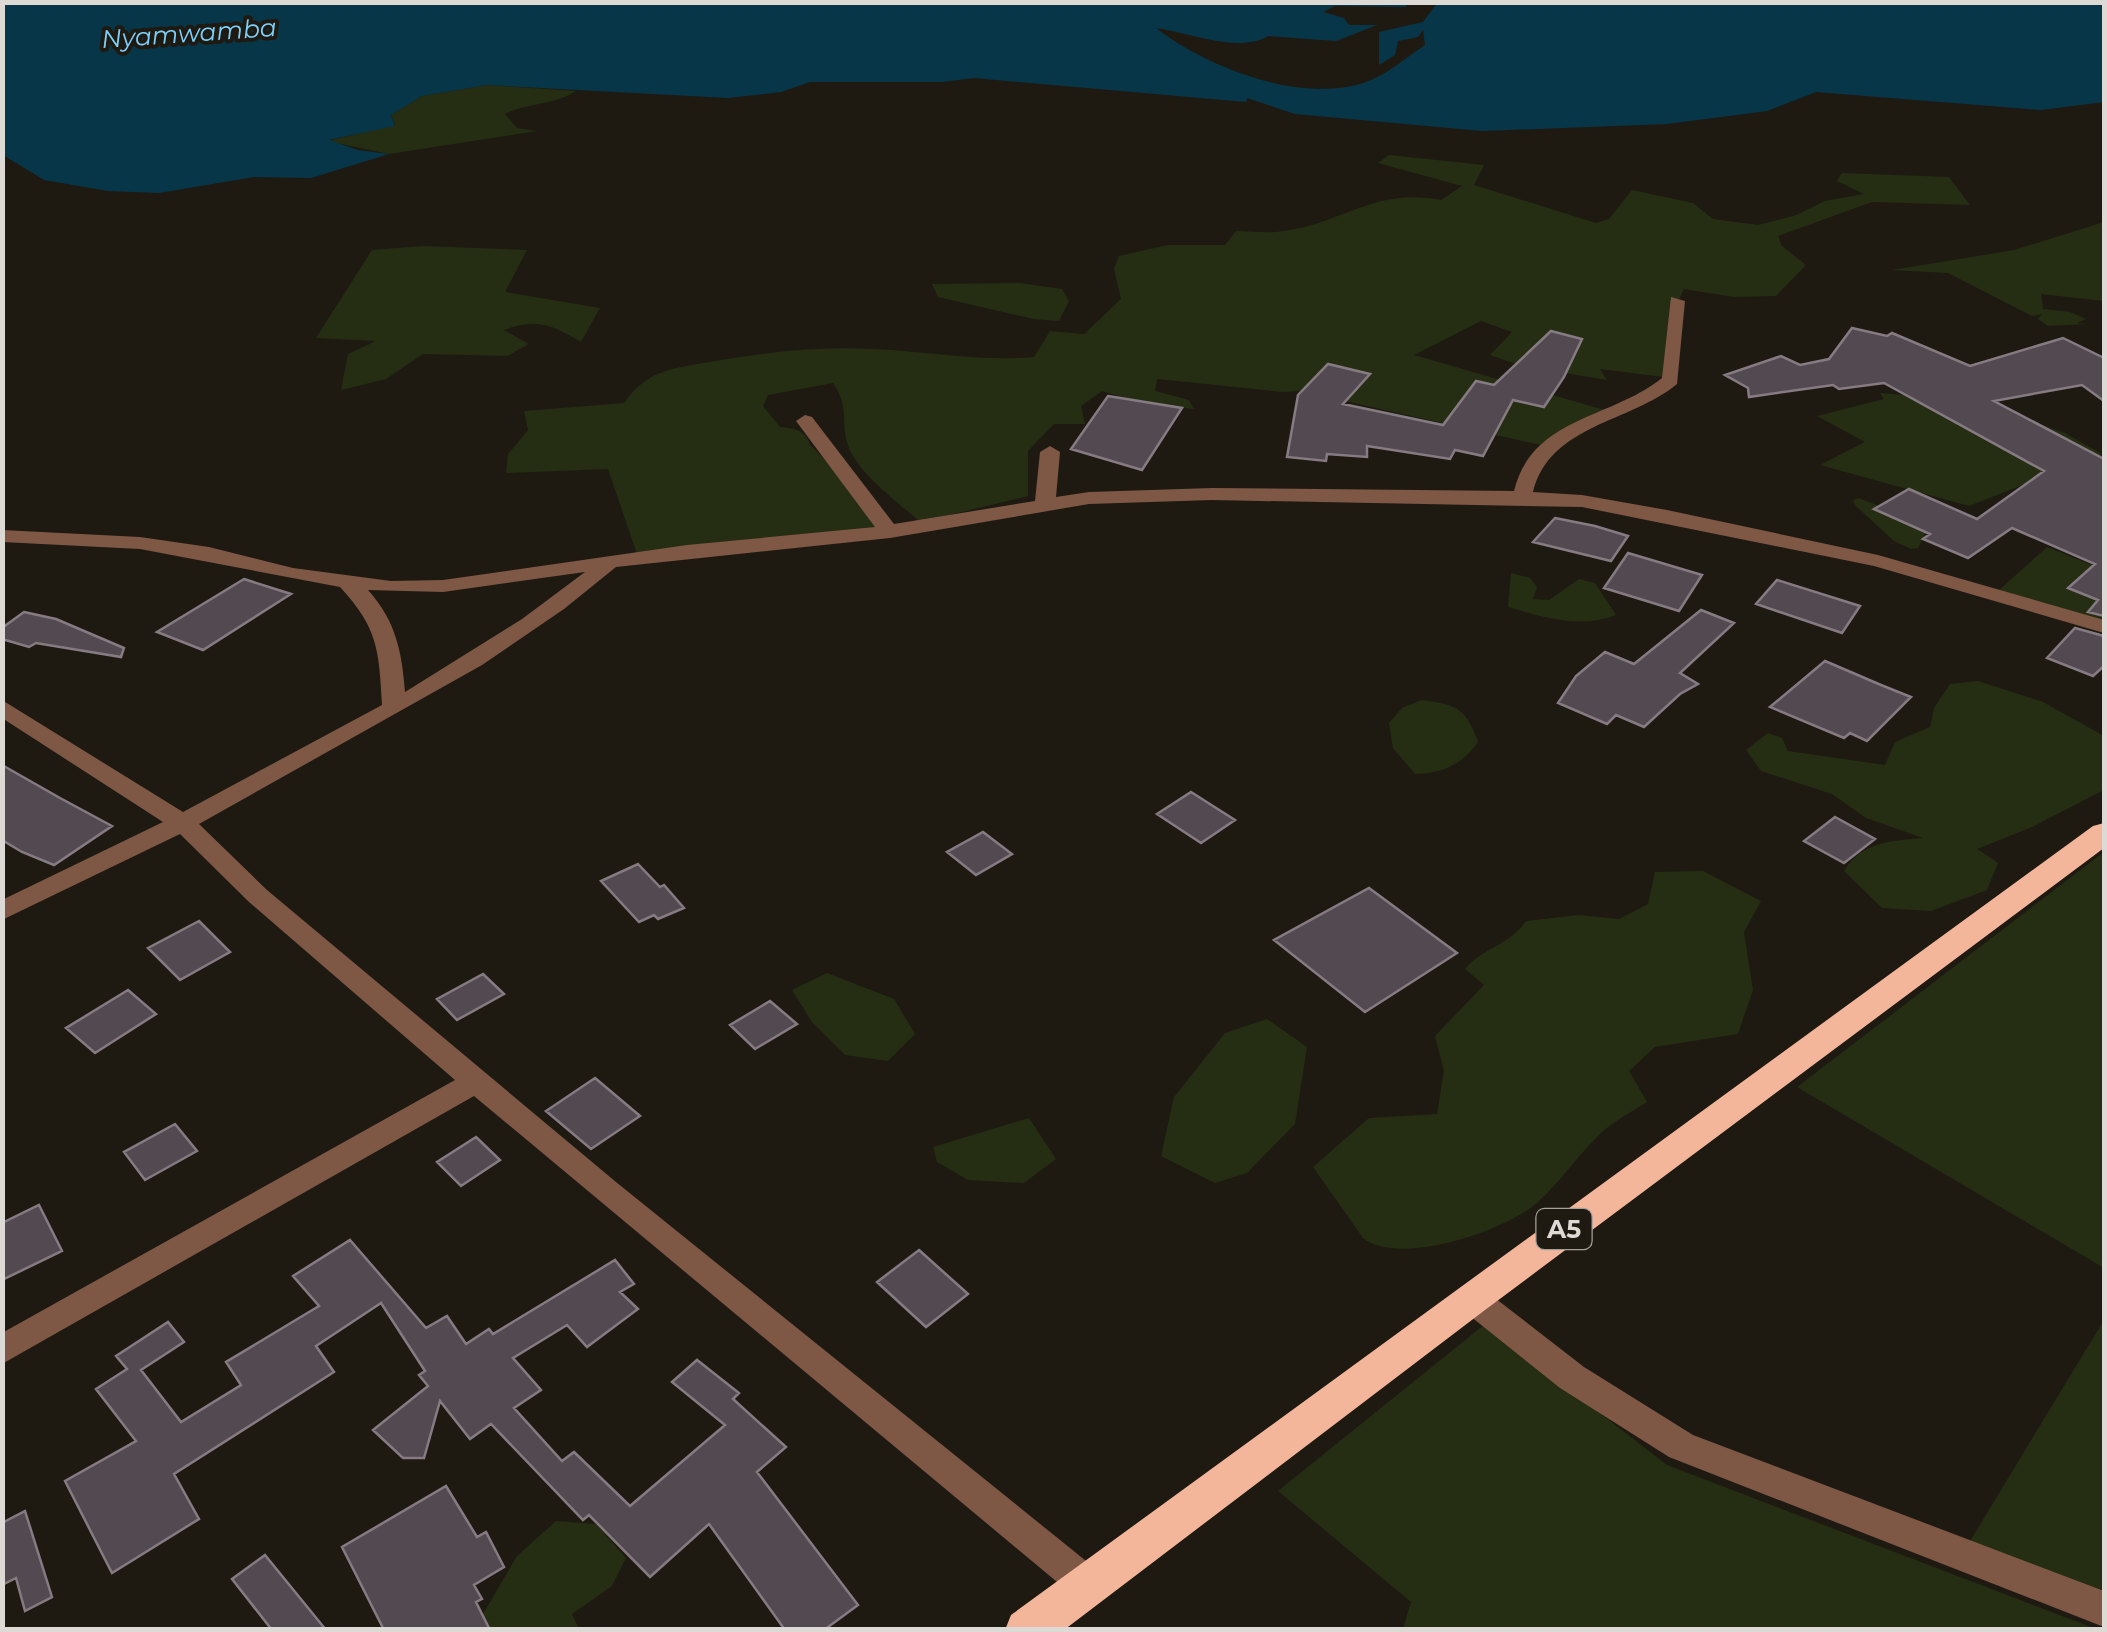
<svg xmlns="http://www.w3.org/2000/svg" width="2107" height="1632" font-family="Montserrat,sans-serif">
<style>
.green{fill:#252e13}
.water{fill:#083649}
.building{fill:#534950;stroke:#867b82;stroke-width:2.5}
.lines{fill:none;stroke-linecap:round;stroke-linejoin:round}
.minor{fill:#7e5745;fill-rule:evenodd}
.highway{fill:#f3b69b;fill-rule:evenodd}
.labels{text-anchor:middle;stroke-width:8;stroke-linejoin:round;paint-order:stroke}
.far-water-label{font-size:25px;font-style:italic;fill:#7bd1fc;stroke:#1e1a12}
.shield{fill:#1e1a12;stroke:#a4a09a;stroke-width:2.5}
.shield-label{font-size:25px;font-weight:bold;fill:#dddad5}
</style>
<rect width="100%" height="100%" fill="#1e1a12"/>
<!-- green -->
<path class="green" d="M487,85L576,91C552,106 529,102 505,114L517,128L537,131L389,154L327,141L395,125L391,115L422,96Z
M1389,155L1484,165L1474,185L1596,223L1609,219L1632,190L1693,203L1713,219L1758,225L1794,216L1825,201L1864,194L1837,181L1842,173L1949,177L1970,205L1872,202L1778,236L1782,246L1806,265L1776,296L1734,297L1684,289L1674,310L1664,377L1600,369L1607,380L1522,366L1490,355L1512,332L1481,321L1414,355L1615,413L1558,449L1349,402L1314,390L1283,392L1157,379L1155,391L1189,400L1194,409L1135,401L1102,391L1081,406L1085,424H1054L1028,451V496L920,522C899,503 856,472 848,445C840,420 850,408 833,383L768,395L763,406L780,427C794,428 806,430 810,445L853,488L879,529L638,557L608,469L506,473L508,454L528,430L524,411L624,403C646,372 668,369 703,363C759,353 815,346 872,349C927,351 979,362 1034,357L1050,331L1084,334L1121,299L1114,269L1119,256L1168,245H1225L1236,231C1251,231 1268,234 1283,231C1344,223 1375,187 1441,200L1462,186L1378,163Z
M2104,222V301L2041,294L2043,309L2070,312L2086,319L2077,323L2087,324L2048,326L2038,319L2042,314L2032,316L1948,273L1892,270L2014,250Z
M423,246L527,250L505,292L600,308L581,342C553,325 536,318 504,330L529,344L507,356L423,354L386,379L341,390L348,354L376,341L316,338L372,250Z
M1020,283L1062,289L1069,301L1059,321L1033,319L938,297L932,284Z
M1880,393L1974,401L2065,433L2102,454L1969,506L1820,465L1865,442L1817,416L1884,399Z
M1858,498L1909,517L1926,532L1918,548L1911,549L1894,541L1856,506L1853,501Z
M2047,547L2104,570V624L1998,591Z
M1511,573L1530,578L1537,587L1533,599L1549,600L1579,579L1595,583L1616,615C1581,629 1542,617 1508,607Z
M1978,681L2043,702L2104,736V790L2032,827L1977,849L1998,863L1987,890L1931,911L1882,908L1844,871C1862,841 1892,841 1923,838L1866,818L1832,794L1761,771L1746,750L1768,733L1782,738L1788,751L1885,765L1895,742L1930,727L1934,708L1950,684Z
M1422,700C1457,705 1466,708 1478,742C1463,764 1441,774 1415,774L1393,748L1389,723L1402,708Z
M2104,852V1268L1797,1087Z
M1703,871L1761,901L1744,932L1753,990L1738,1034L1655,1047L1629,1071L1647,1102C1630,1113 1610,1123 1596,1138C1576,1158 1559,1183 1538,1202C1506,1231 1399,1267 1363,1238L1313,1167L1369,1118L1437,1114L1444,1071L1435,1036L1484,985L1465,969C1483,947 1509,946 1526,921L1579,915L1619,919L1648,904L1655,872Z
M827,973L894,999L915,1034L888,1061L845,1055L812,1022L792,990Z
M1267,1019L1307,1047L1295,1124L1247,1173L1215,1183L1161,1156L1174,1097L1225,1033Z
M1029,1118L1056,1159L1024,1183L968,1180L937,1162L933,1147Z
M2104,1320V1615L1961,1556Z
M1485,1324L1667,1465L2096,1629H1403L1411,1602L1278,1491Z
M556,1521L596,1524L626,1558L612,1586L572,1614L579,1629L465,1630L480,1619L517,1556Z"/>
<!-- water -->
<path class="water" d="M3,2L1407,3L1406,7L1335,6L1323,12L1344,18L1349,25H1377L1336,41L1268,36C1238,54 1188,32 1156,28C1206,67 1302,105 1366,82C1388,74 1405,58 1425,45L1423,30L1418,37L1398,41L1395,55L1379,65V32L1423,22L1437,3L2104,2V102L2041,110L1816,92L1767,111L1667,124L1482,131L1295,114L1247,98L1246,102L974,78L942,82H810L781,92L728,98L487,85L422,96L391,115L395,126L329,140L358,150L389,154L311,178L254,177L159,193L108,191L44,180L3,155Z"/>
<!-- building -->
<path class="building" d="M1852,328L1887,336L1892,333L1970,366L2063,338L2104,358V401L2082,385L1994,401L2104,459V616L2088,612L2098,600L2068,588L2095,564L2012,528L1968,558L1923,539L1930,534L1874,509L1909,489L1977,519L2044,471L1884,383L1839,389L1833,385L1749,397L1748,388L1725,375L1781,356L1800,365L1829,359Z
M1551,331L1582,339L1564,377L1544,407L1513,400L1483,456L1455,450L1450,459L1367,446V457L1327,454L1326,461L1287,457L1298,395L1328,364L1370,374L1343,404L1443,425L1476,381L1494,385Z
M1108,396L1182,408L1142,470L1071,449Z
M1555,518L1595,526L1628,536L1611,561L1533,542Z
M1628,553L1702,575L1679,611L1604,588Z
M244,579L291,594L203,650L157,632Z
M1777,580L1860,606L1842,633L1756,604Z
M1701,610L1734,623L1680,673L1698,684L1680,694L1644,727L1616,715L1607,724L1558,703L1576,676L1605,652L1634,664Z
M24,612L56,619L124,648L121,657L36,643L29,647L2,639V628Z
M2075,628L2104,636V666L2093,676L2047,658Z
M1825,661L1881,685L1911,697L1867,741L1850,733L1844,738L1770,707Z
M2,765L60,798L112,826L54,865L22,852L2,840Z
M1191,792L1235,820L1201,843L1157,814Z
M1835,817L1875,839L1844,863L1804,841Z
M983,832L1012,854L976,875L947,852Z
M638,864L660,887L664,885L684,908L658,919L654,915L639,922L601,881Z
M1369,888L1457,953L1365,1012L1274,940Z
M199,921L230,952L180,980L148,948Z
M483,974L504,994L457,1020L437,999Z
M128,990L156,1014L95,1053L66,1028Z
M770,1001L797,1024L755,1049L730,1025Z
M595,1078L640,1116L591,1149L546,1111Z
M175,1124L197,1151L145,1180L124,1152Z
M476,1137L500,1160L461,1186L437,1162Z
M39,1205L62,1251L2,1280V1223Z
M350,1240L426,1328L447,1316L466,1344L489,1329L493,1334L615,1260L634,1284L620,1292L638,1309L587,1347L567,1325L513,1358L541,1390L514,1408L562,1461L574,1452L630,1506L725,1425L672,1382L697,1360L739,1393L733,1399L786,1447L757,1472L858,1605L824,1630H785L709,1524L650,1577L589,1515L583,1520L491,1424L470,1439L440,1401L424,1458H403L373,1430L428,1386L419,1375L425,1371L381,1303L316,1346L334,1372L174,1474L199,1519L112,1573L65,1481L136,1441L96,1389L127,1369L116,1356L168,1322L184,1342L141,1370L181,1422L241,1385L226,1362L319,1306L293,1276Z
M919,1250L968,1294L926,1327L877,1282Z
M446,1486L477,1537L486,1532L504,1567L474,1585L482,1599L476,1602L490,1630H384L342,1547Z
M25,1511L52,1597L25,1611L16,1578L2,1585V1523Z
M265,1555L326,1630H272L232,1579Z"/>
<g class="lines">
<!-- minor -->
<path class="minor" d="M1671,297L1685,301L1677,384C1630,423 1550,424 1533,492L1582,495L1667,510L1878,555L2104,620V633L1874,566L1582,507L1212,500L1089,504L890,538L616,567L564,609L482,665L199,824L267,890L616,1182L1101,1573L1106,1585L1101,1597L1088,1603L1075,1597L474,1096L2,1364V1333L455,1080L249,902L180,834L2,920V900L163,822L2,718V700L183,812L382,705C379,650 378,628 340,587L140,549L2,542V530L140,537L209,547L293,568L391,581L443,580L687,545L875,527L796,421L805,415L812,417L894,524L1035,501L1040,452L1050,446L1060,452L1056,497L1089,492L1212,488L1514,491C1532,417 1611,419 1662,378ZM585,572L522,619L405,692C402,652 396,621 368,590L443,592Z
M1471,1284L1482,1288L1584,1367L1693,1435L2104,1591V1627L1669,1457L1560,1388L1460,1308L1455,1298L1460,1288Z"/>
<!-- highway -->
<path class="highway" d="M2104,823V848L1485,1310L1064,1630H1005L1011,1615L2093,826Z"/>
</g>
<g class="labels">
<!-- far-water labels -->
<g class="far-water-label">
<text transform="translate(189 33) rotate(-4)" y="9">Nyamwamba</text>
</g>
<!-- shield labels -->
<rect class="shield" x="1536.5" y="1209" width="55" height="40" rx="8"/>
<g class="shield-label">
<text x="1564" y="1238">A5</text>
</g>
</g>
<!-- border -->
<rect width="2107" height="1632" fill="none" stroke="#dddad5" stroke-width="10"/>
</svg>
